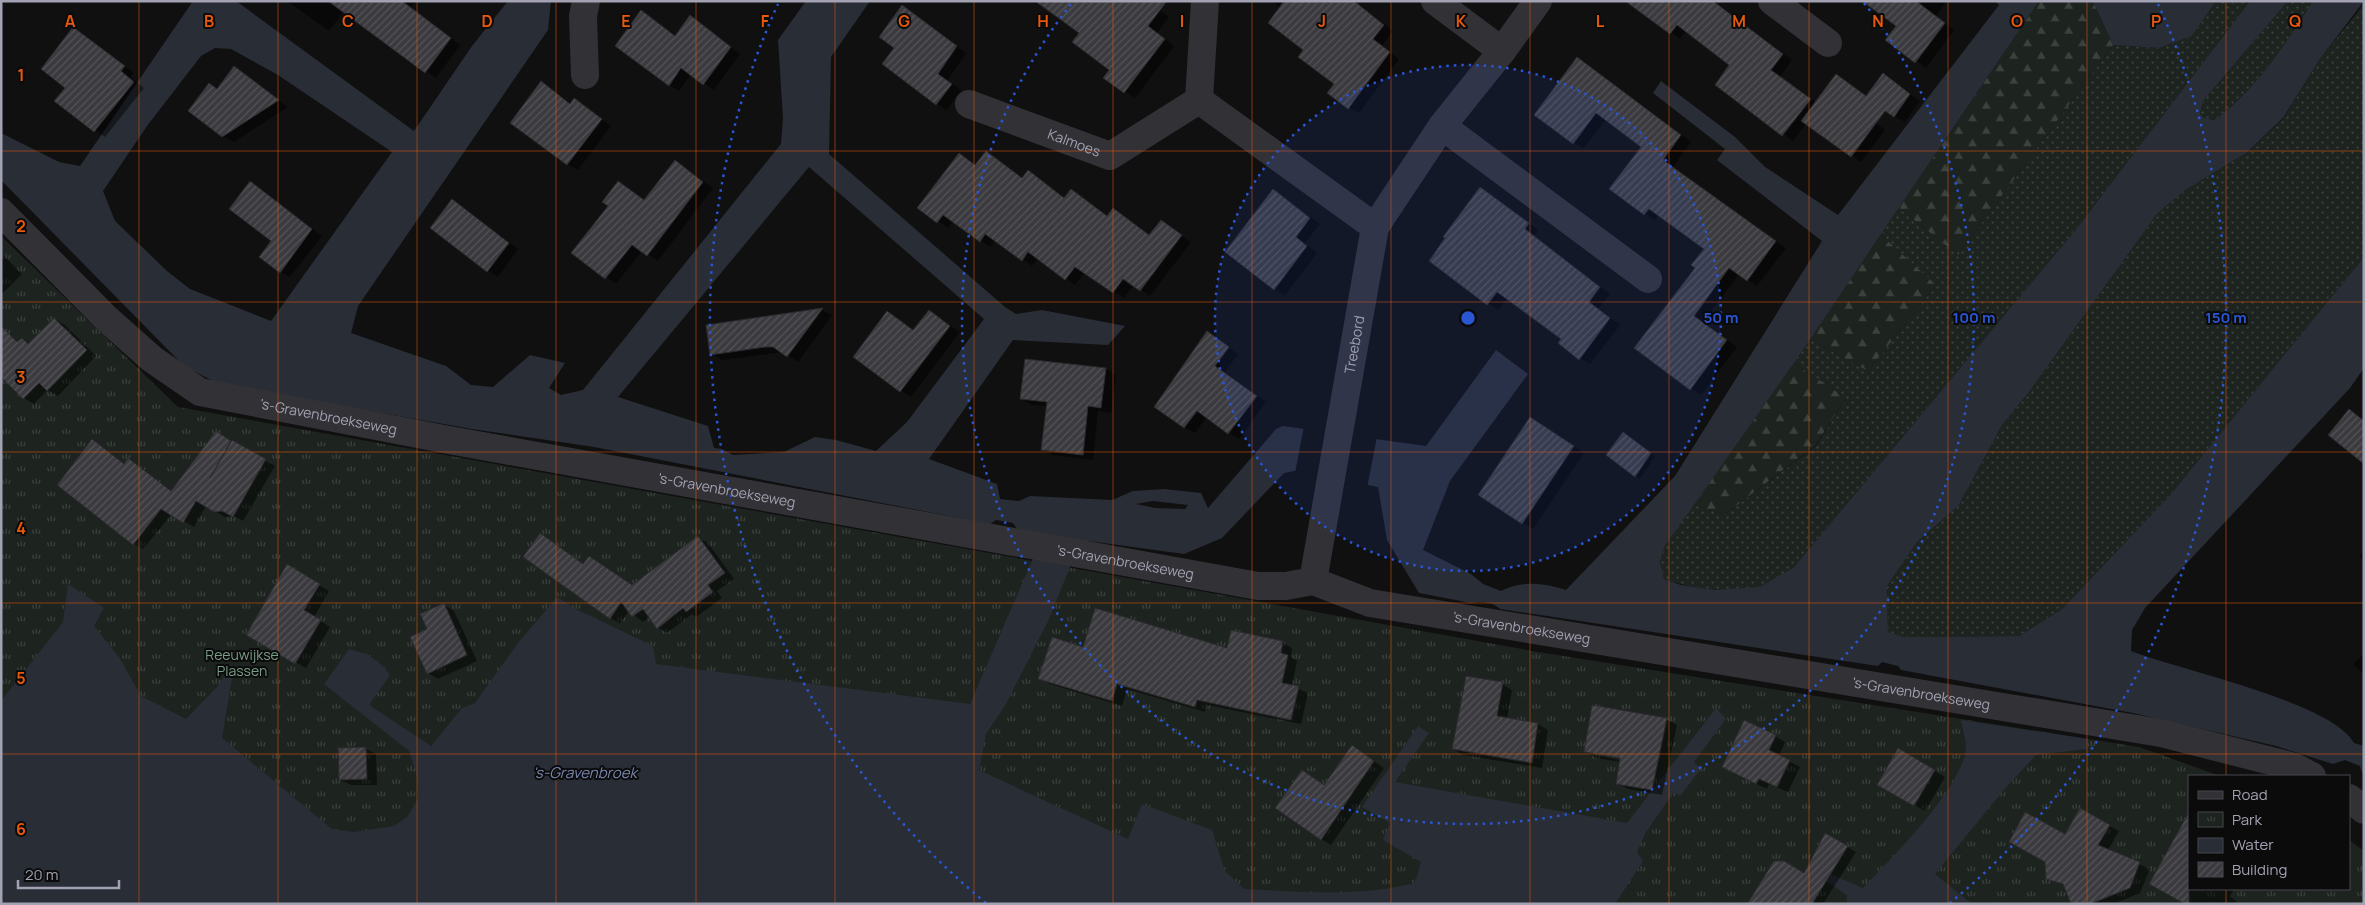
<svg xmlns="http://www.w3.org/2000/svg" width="2365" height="905" font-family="Manrope,sans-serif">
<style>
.grass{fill:url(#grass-dots)}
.forest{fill:url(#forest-firs)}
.park{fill:url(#park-tufts)}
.water{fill:#292d36;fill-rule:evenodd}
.pier{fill:#101011}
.shadow{fill:#0007;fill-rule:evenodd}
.building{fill:url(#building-hatch);stroke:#2b2a2d}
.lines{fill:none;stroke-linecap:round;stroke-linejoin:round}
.minor{stroke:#323136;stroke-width:28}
.grid{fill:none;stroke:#e8590c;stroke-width:1;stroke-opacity:0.55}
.ring{fill:none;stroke:#2a56d4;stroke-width:2.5;stroke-dasharray:2.5 5}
.labels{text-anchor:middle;stroke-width:4;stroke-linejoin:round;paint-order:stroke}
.street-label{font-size:14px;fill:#a2a2b2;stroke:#0b0b0c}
.park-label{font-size:14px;fill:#799d85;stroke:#0b0b0c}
.water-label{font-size:15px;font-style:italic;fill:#7986ad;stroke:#0b0b0c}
.grid-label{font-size:16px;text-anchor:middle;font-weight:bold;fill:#e8590c;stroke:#0b0b0c;stroke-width:4;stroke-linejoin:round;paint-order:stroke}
.centre{fill:#2a56d4;stroke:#0b0b0c;stroke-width:2.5}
.ring-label{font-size:15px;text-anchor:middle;font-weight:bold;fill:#2a56d4;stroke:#0b0b0c;stroke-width:4;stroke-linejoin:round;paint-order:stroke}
</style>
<defs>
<pattern id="grass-dots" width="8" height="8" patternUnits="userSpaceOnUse" patternTransform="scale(1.25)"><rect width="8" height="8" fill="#1d241f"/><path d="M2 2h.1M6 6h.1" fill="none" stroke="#3b413d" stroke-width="1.8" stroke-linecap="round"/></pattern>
<pattern id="forest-firs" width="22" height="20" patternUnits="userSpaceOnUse" patternTransform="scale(1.25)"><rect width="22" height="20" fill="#1d241f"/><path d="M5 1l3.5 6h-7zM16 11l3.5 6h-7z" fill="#3b413d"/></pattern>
<pattern id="park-tufts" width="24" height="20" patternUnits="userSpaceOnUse" patternTransform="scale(1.25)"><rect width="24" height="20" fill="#1d241f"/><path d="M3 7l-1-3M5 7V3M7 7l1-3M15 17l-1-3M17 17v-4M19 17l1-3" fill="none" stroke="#3b413d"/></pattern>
<pattern id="building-hatch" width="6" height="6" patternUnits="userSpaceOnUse" patternTransform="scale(1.25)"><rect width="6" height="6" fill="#3b3a3e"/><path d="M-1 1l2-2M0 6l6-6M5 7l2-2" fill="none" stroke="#545358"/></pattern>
</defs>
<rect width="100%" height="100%" fill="#101011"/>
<!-- grass -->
<path class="grass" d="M2216,1H2250L2077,228L1794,567C1784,573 1771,584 1760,587C1734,595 1689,588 1664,579L1660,562L1665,546L1694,504L1724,515L1816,446L1846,398L1794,363L1809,339L1868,371L1936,285L1881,235L1899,208L1958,255L2113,45L2159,48L2192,36Z
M2288,1H2313C2288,40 2253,94 2214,120L2204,118L2200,114L2203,101Z
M2364,4V257L2170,495L2062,609L2019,636L1904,637L1888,633L1887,586L1917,542L1959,505L2002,425L2029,392L2157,214L2184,191L2246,153L2283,119L2320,59Z"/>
<!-- forest -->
<path class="forest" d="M2039,1H2093L2113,45L1958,255L1899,208Z
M1881,235L1936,285L1868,371L1809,339Z
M1794,363L1846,398L1815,446L1724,515L1694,504Z"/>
<!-- park -->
<path class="park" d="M1,236L178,407L1538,652L2139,747L2220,776H2189V889H2349V840L2364,851V904H1Z"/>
<!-- water -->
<path class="water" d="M193,1H236L414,131L472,46L508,1H551L548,30L358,306L351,333L446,366L471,385L493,387L530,355L565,363L549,388L561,395L583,390L781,144L783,118L778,40L806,1H870L831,57L829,154L1005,307L1016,314L1042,310L1125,326L1108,345L1013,340L929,459L997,484L1000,499L1019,501L1030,496L1112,500L1133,491L1164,489L1201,493L1208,508L1276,429L1283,426L1426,446L1496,350L1528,374L1450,481L1423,550L1471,574L1483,584L1501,591C1521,580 1545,583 1566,590L1675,476L1822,241L1717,160L1725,149L1653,93L1661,81L1735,137L1765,167L1838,215L1999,5L1995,1H2039L1794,363L1665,546L1660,562L1664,579L1681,585L1716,590L1760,587L1794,567L2077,228L2250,1H2288L2203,101L2200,114L2204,118L2214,120C2253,94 2288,40 2313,1H2364L2320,59L2283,118L2246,153L2184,191L2157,214L2029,392L2002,425L1959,505L1917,542L1887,586L1888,632L1904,637L2019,636L2062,609L2170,495L2364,257V368L2350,388L2145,608L2132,630L2131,651C2179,670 2332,702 2354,743L2364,746V778L2360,766L2345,760L2333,764L2276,746L2133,713L1901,670L1898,666L1882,662L1878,666L1500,609C1493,602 1481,601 1471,603L1419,593L1387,540L1378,487L1294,471L1284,473L1222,538L1184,554L1089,541L1076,543L1072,562L1049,619L1006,704L986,734L979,770L1128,839L1142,804L1212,830L1225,871L1244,889C1301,892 1359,897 1415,883L1421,862L1383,840L1390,823L1362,807L1418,726L1429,733L1395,782L1627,823L1716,708L1726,719L1694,762L1701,769L1680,796L1674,792L1646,832L1637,852L1643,861L1615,904H1V701L63,622L68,584L104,608L94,626L119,657L141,696L186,719L217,687L228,670L233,672L222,738L332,829L354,832L394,826L407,817L418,799L417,776L409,751L324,684L349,649C368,654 379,659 390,675L369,705L431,746L462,708L475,703L518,643L557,597L576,609L653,646L656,664L970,704L1034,556L1013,523L996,520L990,524L594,447L472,429L230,386L211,380L184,366L1,180V133L59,162L80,166ZM215,48L231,49L278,75L392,152L271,321L190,289L167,271L115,221L103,191L147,126L201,56ZM809,167L984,319L907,422L876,451L836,440L815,437L784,452L733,455L722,449L714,448L708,426L618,397ZM1153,501L1188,505L1185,509L1155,508L1136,504Z
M2093,1H2216L2192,36L2159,48L2113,45Z
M1961,720L2088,739L2087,749L2036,755L2003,791L1935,874L1972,904H1847V895L1826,881L1830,874L1863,888C1891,859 1964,786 1966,747C1966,738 1962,728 1961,720Z"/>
<!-- pier -->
<path class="pier" d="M1304,426L1377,437L1367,488L1295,473Z"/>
<!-- shadow -->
<path class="shadow" d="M287,1H415L410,7L460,45L436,78L344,11L329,31Z
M1148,1L1169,17L1157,33L1174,46L1135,98L1105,77L1111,70L1081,33Z
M1272,1H1360L1358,4L1393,31L1382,46L1399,59L1359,113L1349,107L1336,83L1305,49L1281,8Z
M1627,1H1714L1792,60L1780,77L1817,103L1838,94L1885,130L1861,162L1806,124L1793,141L1716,84L1731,65L1686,31L1680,39Z
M1885,1L1946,2L1936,16L1954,30L1926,68L1887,40L1897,26Z
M641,11L676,36L690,17L740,54L714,90L691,74L679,91L669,85Z
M912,13L966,53L948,80L961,90L947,110L937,104L896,47Z
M74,29L134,73L130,77L144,88L105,137L56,101L66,88Z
M1577,59L1691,142L1673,167L1786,248L1757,286L1739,274L1703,322L1737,347L1701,395L1636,348L1697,268L1706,248L1659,214L1655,220L1611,189L1643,146L1606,119L1584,148L1574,143Z
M235,68L288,107L234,142L223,136L218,90Z
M1886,77L1920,101L1905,122L1894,116Z
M541,83L572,104L584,106L611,126L578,170L567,164Z
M987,153L1023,178L1028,172L1038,178L1065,199L1081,197L1108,217L1114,209L1151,236L1171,228L1191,242L1150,296L1134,285L1124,298L1085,272L1075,285L1038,258L1032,266L995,240L990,247L953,221L948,228L919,208L976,166Z
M675,162L713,188L658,261L642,251L616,284L573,253L609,206L619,182L645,201Z
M250,183L322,236L290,277L280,272L273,241Z
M1480,188L1538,230L1534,236L1610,294L1598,309L1620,325L1590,364L1580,358L1563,339L1507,298L1498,310L1430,261Z
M1273,191L1320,224L1305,243L1317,253L1285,295L1275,289Z
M452,201L518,249L498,277L488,271Z
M1,253L22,274L1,295Z
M822,310L832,315L798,362L783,352L722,360L711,354L707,326Z
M929,311L960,332L911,397L854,357L888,312L914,330Z
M55,319L65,325L96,356L58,396L47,390L34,404L24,398L22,339L30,344Z
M1207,333L1238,354L1225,372L1266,402L1239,439L1207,417L1195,433L1184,427Z
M1106,369L1116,375L1111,413L1098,411L1093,460L1053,455L1043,449L1048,406L1032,405L1021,399Z
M1540,424L1584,453L1533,529L1480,494Z
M1628,436L1655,457L1640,478L1635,476Z
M226,439L275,466L243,521L234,516L225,517L206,506L194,527L172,514L143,549L134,544L92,441L125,465L129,460L139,466L172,492Z
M540,534L584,565L632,586L698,538L708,543L734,579L717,591L722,598L696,617L692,614L667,633L658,628L650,617L643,622L629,611L620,623L610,618Z
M2364,551V561L2359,556Z
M287,566L329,591L314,617L330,627L306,668L247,635Z
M444,605L454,611L477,661L438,679L428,673L429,629Z
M1282,642L1292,648L1291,657L1297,661L1292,686L1308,693L1301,724L1207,705L1205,712L1127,689L1122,706L1050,684L1040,678L1084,649H1228Z
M2364,653V674L2353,665Z
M1502,684L1512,690L1507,719L1538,724L1548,730L1542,768L1463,755L1453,749L1460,704Z
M1666,719L1677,725L1662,795L1628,789L1617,783L1621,762L1596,758L1586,752ZM1595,753L1626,758V761L1595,755Z
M1775,736L1785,742L1779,756L1800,767L1788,792L1769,784L1767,789L1733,773Z
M365,748L376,754L377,785H351L340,780Z
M1899,750L1945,777L1925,811L1879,784Z
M1362,753L1384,768L1331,845L1321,839L1325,786Z
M2080,810L2119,831L2108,850L2150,869L2140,893L2113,904H2072L2066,886L2047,878L2066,836Z
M1826,835L1856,852L1823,904H1753L1804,874Z
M2189,889H2234L2230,896L2239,904H2187Z"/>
<!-- building -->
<path class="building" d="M328,1H402L451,38L425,73Z
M1035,1H1167L1148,26L1165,39L1124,93L1103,78L1109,70L1072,42L1079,33Z
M1284,1H1354L1384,25L1373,39L1390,52L1348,109L1327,93L1334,84L1298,57L1303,50L1268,23Z
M1625,1H1713L1783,54L1771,70L1811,99L1782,136L1715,85L1729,65L1677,25L1670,34Z
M1862,1H1916L1945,23L1915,63L1885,40L1896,26Z
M902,5L957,46L938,74L952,84L936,105L882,64L894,48L879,37Z
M641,10L675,36L690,15L731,47L703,85L681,68L669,86L615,46Z
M73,27L125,66L121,71L134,82L94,132L54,101L65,88L41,69Z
M1577,57L1681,135L1663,160L1776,241L1747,281L1729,268L1694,316L1727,340L1690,390L1634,348L1695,268L1691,265L1704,249L1649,209L1644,215L1609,189L1641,147L1596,113L1573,144L1534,115Z
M234,66L279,100L222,137L188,111L209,83L217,89Z
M1883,73L1910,94L1894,117L1885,111L1851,157L1801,121L1836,74L1866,96Z
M541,81L570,104L574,98L602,119L567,165L510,123Z
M986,151L1022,178L1028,170L1064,198L1071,189L1107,216L1113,208L1149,235L1161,220L1182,235L1140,291L1123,279L1113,293L1075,267L1065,280L1028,252L1022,261L985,234L980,242L943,215L937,223L917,208L959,153L975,165Z
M675,160L703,182L647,256L632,245L605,279L571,253L608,206L602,202L618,181L644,200Z
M250,181L312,229L280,273L259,257L271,241L229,209Z
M1480,187L1529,223L1525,229L1600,287L1589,302L1610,318L1579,360L1558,343L1561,339L1497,292L1487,305L1429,261L1445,238L1443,237Z
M1273,189L1310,218L1296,237L1307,246L1274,290L1225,252Z
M452,199L509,243L487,272L430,228Z
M823,308L787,357L773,347H765L710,355L706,325Z
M929,310L950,326L900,392L853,357L887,311L913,330Z
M54,318L87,350L47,391L39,383L23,399L1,377V326L17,342L22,338L28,344Z
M1207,331L1229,347L1215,366L1257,396L1228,434L1197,411L1184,428L1154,407Z
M1025,359L1106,368L1101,408L1088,406L1083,455L1041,450L1047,402L1020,399Z
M2349,409L2364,421V464L2328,435Z
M1530,417L1574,446L1522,524L1478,495Z
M216,431L231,441L210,478L232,440L266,459L233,517L222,511L214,512L196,501L183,523L161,509L133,545L57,485L92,439L124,464L128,458L171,491Z
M1623,432L1651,453L1635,477L1606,455Z
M540,533L583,564L589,556L632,585L698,536L725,573L708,585L713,592L686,612L683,608L657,629L643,609L632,617L621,602L610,619L523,557Z
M287,564L320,584L304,610L321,620L295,664L246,635Z
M444,603L467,655L427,674L410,637L427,629L420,614Z
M1095,608L1227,648L1231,630L1283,641L1281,653L1288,655L1282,683L1299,686L1291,720L1197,700L1195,707L1117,684L1112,701L1038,679L1052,637L1083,647Z
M1466,676L1503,682L1497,716L1538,723L1532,763L1452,749Z
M1592,705L1667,718L1652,790L1616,784L1620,758L1584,752Z
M1744,720L1776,735L1769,750L1790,760L1777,787L1759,779L1756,784L1722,767Z
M1352,745L1374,761L1321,840L1275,808L1302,770L1324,785Z
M366,747L367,779L339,780L338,748Z
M1898,748L1935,770L1914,806L1877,785Z
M2080,808L2110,825L2098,845L2140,862L2130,888L2090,904H2071L2063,884L2046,879L2045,862L2009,842L2025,812L2065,834Z
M2189,812V904H2185L2149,884Z
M1825,833L1848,846L1812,904H1747L1774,861H1784L1804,873Z"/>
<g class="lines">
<!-- minor -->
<g class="minor">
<path d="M1435,1L1502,51"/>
<path d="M1772,1L1828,43"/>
<path d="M585,75L583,16L586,1"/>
<path d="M1199,100L1375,227"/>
<path id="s1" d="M969,104L1110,156L1199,100L1205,1"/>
<path d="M1442,126L1648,279"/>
<path id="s2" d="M1,212L107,319L152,359L200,392L449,440L1258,586H1286L1313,581L1370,603L2161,733L2295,767L2312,776"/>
<path id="s3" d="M1313,581L1375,227L1442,126L1502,51L1538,1"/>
<path d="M2349,798L2364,810"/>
</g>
</g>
<!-- grid -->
<path class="grid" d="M139,1V904M278,1V904M417,1V904M556,1V904M696,1V904M835,1V904M974,1V904M1113,1V904M1252,1V904M1391,1V904M1530,1V904M1669,1V904M1809,1V904M1948,1V904M2087,1V904M2226,1V776M1,151H2364M1,302H2364M1,452H2364M1,603H2364M1,754H2364M2226,889V904"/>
<!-- distance rings -->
<circle cx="1468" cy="318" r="253" fill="#2a56d4" fill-opacity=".12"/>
<g class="ring">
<circle cx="1468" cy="318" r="253"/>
<path d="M1864 3A506 506 0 1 1 1072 3"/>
<path d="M986 903A758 758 0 0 1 778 4M2158 4A758 758 0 0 1 1950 903"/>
</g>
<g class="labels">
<!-- street labels -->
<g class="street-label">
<text dy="5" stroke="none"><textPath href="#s1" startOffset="112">Kalmoes</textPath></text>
<text dy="5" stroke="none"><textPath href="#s3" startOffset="240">Treebord</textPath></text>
<text dy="5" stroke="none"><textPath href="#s2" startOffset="400">'s-Gravenbroekseweg</textPath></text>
<text dy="5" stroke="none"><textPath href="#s2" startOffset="805">'s-Gravenbroekseweg</textPath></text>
<text dy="5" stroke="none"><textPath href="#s2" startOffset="1210">'s-Gravenbroekseweg</textPath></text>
<text dy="5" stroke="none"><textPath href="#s2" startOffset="1615">'s-Gravenbroekseweg</textPath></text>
<text dy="5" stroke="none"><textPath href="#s2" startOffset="2020">'s-Gravenbroekseweg</textPath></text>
</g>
<!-- park labels -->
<g class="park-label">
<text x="242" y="660">Reeuwijkse<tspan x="242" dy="16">Plassen</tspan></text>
</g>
<!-- water labels -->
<g class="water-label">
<text x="585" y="778">'s-Gravenbroek</text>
</g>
</g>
<g class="grid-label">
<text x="70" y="27">A</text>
<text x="209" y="27">B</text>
<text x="348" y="27">C</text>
<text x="487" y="27">D</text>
<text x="626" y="27">E</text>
<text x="765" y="27">F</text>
<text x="904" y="27">G</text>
<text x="1043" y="27">H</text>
<text x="1182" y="27">I</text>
<text x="1322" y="27">J</text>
<text x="1461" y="27">K</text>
<text x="1600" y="27">L</text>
<text x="1739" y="27">M</text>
<text x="1878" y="27">N</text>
<text x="2017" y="27">O</text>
<text x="2156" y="27">P</text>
<text x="2295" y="27">Q</text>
<text x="21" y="81">1</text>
<text x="21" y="232">2</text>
<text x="21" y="383">3</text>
<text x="21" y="534">4</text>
<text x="21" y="684">5</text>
<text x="21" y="835">6</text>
</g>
<circle cx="1468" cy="318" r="8" class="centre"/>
<g class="ring-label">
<text x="1721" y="323">50 m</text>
<text x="1974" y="323">100 m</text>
<text x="2226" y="323">150 m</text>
</g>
<!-- border -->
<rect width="2365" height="905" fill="none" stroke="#a2a2b2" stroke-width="5"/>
<!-- legend -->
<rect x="2188" y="775" width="162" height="115" fill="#0b0b0c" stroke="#47474e"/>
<rect x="2198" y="791" width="25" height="8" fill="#323136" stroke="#47474e"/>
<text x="2232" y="800" font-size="15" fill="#a2a2b2">Road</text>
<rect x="2198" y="812" width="25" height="15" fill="url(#park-tufts)" stroke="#47474e"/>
<text x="2232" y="825" font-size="15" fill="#a2a2b2">Park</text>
<rect x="2198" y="838" width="25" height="15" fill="#292d36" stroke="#47474e"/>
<text x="2232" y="850" font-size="15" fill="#a2a2b2">Water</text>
<rect x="2198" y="862" width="25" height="15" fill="url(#building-hatch)" stroke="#47474e"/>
<text x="2232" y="875" font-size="15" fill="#a2a2b2">Building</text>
<!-- scale -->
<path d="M18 880v8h101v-8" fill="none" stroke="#a2a2b2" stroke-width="2.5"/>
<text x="25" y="880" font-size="15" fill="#a2a2b2" stroke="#0b0b0c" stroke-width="4" paint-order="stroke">20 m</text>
</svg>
